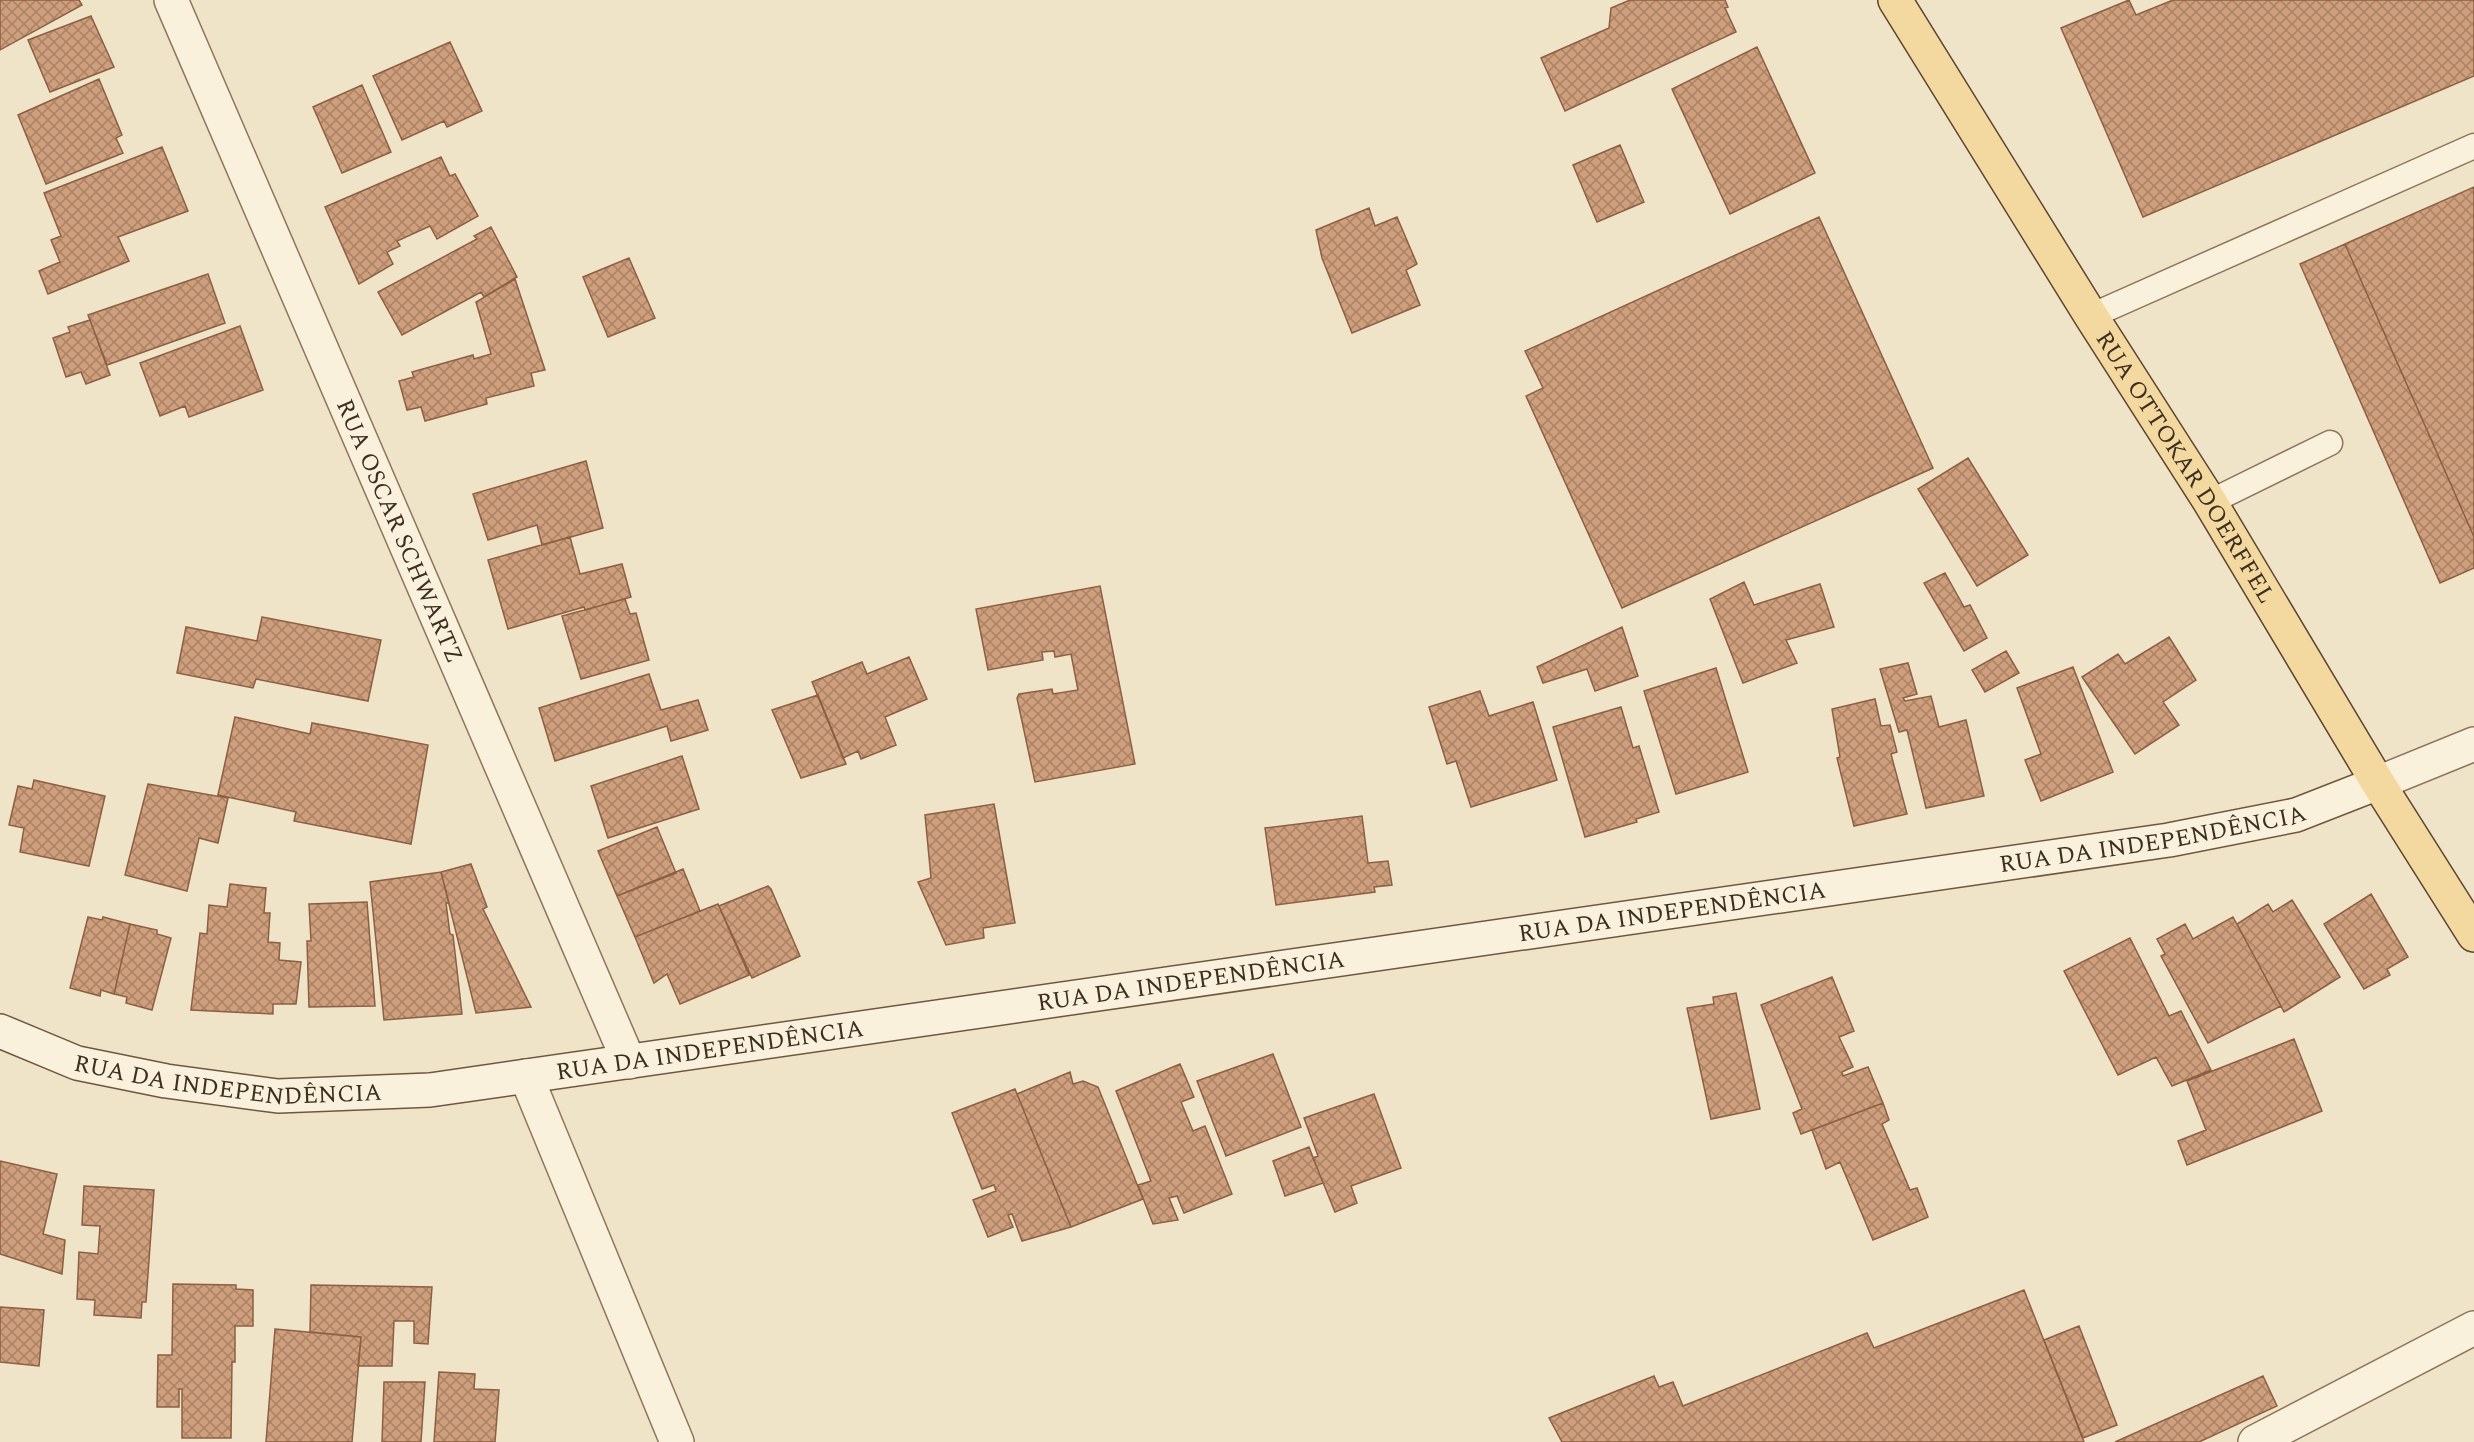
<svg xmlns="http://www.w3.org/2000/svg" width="2474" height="1442" font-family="Spectral,serif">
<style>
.building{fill:url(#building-cross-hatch);stroke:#8d5f41;stroke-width:1.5}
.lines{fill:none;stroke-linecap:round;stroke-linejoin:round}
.lane-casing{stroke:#8d765c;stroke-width:27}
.street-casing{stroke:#8d765c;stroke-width:36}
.secondary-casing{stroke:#6f573f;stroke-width:36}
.primary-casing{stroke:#5b4430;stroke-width:36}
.lane{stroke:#faf1dc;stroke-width:24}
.street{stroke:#faf1dc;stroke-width:33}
.secondary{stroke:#faf1dc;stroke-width:33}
.primary{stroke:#f3d9a0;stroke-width:33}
.labels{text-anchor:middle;stroke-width:4.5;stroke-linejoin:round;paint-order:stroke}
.street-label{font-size:24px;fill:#3d2e20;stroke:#f7eed8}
</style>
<defs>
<pattern id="building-cross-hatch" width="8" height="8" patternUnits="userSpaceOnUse" patternTransform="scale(1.5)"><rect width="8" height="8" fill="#cf9f7d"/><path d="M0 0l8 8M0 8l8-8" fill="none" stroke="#a98266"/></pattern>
</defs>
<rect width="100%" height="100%" fill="#f0e4c8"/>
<!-- building -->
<path class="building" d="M0,0H79L82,5L0,50Z
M1630,0H1725L1728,7L1725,8L1736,32L1565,111L1541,58L1609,28L1611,8Z
M2129,0L2136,15L2173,0H2474V76L2143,217L2061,28Z
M91,16L114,67L50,92L28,40Z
M450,42L482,111L447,127L444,121L402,140L373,76Z
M1757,47L1815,173L1730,214L1672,89Z
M99,79L122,135L116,138L123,153L46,184L18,115Z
M362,85L391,152L342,173L313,107Z
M1620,145L1644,202L1597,222L1573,165Z
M162,147L188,211L118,237L129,261L48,294L39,271L60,262L51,240L61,236L44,193Z
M441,157L450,176L455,174L478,216L437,239L430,226L397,241L400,246L387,252L393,264L359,284L325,207Z
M2474,187V537L2345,244Z
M1369,208L1375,226L1397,217L1417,264L1406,270L1420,305L1352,333L1322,258L1316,230Z
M1819,217L1933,468L1622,608L1526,396L1543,388L1525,351Z
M491,227L517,277L484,297L481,292L402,335L378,292L477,239L474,236Z
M2345,244L2474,537V568L2440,583L2300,264Z
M629,258L655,318L608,337L583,277Z
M208,274L225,323L107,365L88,315Z
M515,279L545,370L531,373L534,386L486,398L487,404L425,421L421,407L407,410L399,381L414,377L412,372L473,355L474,359L491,354L476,302Z
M90,320L110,375L86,384L81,372L66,377L53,338L70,332L68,327Z
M240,326L263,390L189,417L185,406L160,416L140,363Z
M1968,458L2028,555L1977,586L1918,489Z
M586,461L603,528L542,545L537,525L488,540L473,494Z
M570,537L580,574L622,564L631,597L585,610L584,607L508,629L488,560Z
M1945,573L1964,607L1970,605L1987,638L1964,651L1924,583Z
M1744,582L1754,605L1820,584L1834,627L1786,640L1797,663L1743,683L1710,599Z
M1100,586L1135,764L1035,782L1017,698L1019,694L1052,689L1053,694L1078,690L1071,654L1055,657L1054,651L1042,652L1043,660L988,670L976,609Z
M625,599L630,614L636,613L649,660L581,679L562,616Z
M262,617L381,640L368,701L256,679L253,688L177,673L186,627L257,641Z
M1622,627L1638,676L1595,691L1587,669L1543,683L1537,667Z
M2169,637L2196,680L2163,702L2179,725L2135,754L2082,677L2118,654L2125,664Z
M2006,651L2019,673L1985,692L1972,670Z
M909,657L927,699L885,717L896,745L861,759L858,751L843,758L812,682L862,662L867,674Z
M1908,663L1917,694L1903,698L1905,701L1931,696L1939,727L1966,720L1984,796L1926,808L1907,730L1899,732L1880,669Z
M2073,667L2113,772L2041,801L2025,760L2041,754L2017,688Z
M1716,668L1748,772L1676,794L1644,691Z
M649,674L661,710L698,700L708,730L671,741L667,726L555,761L539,708Z
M1480,691L1489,716L1533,702L1557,780L1471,807L1456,761L1447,764L1429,707Z
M818,695L846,764L801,778L772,710Z
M1875,699L1881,726L1890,725L1897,752L1891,754L1907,814L1854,826L1837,758L1840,757L1832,709Z
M1621,707L1633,748L1639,746L1659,812L1636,819L1637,822L1585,837L1553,727Z
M235,717L310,734L312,723L428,745L411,844L294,821L296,812L218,795Z
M682,756L699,809L608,838L591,786Z
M34,780L105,796L89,866L20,852L24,828L9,825L18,786L32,789Z
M148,784L228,798L218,843L199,838L187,891L125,875Z
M994,804L1015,923L983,928L984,938L946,945L918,882L931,878L925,815Z
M1362,816L1368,863L1388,861L1392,885L1374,887L1375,892L1276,905L1265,828Z
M657,827L676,873L617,896L598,851Z
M471,864L487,907L483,909L531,1007L476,1013L441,872Z
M683,869L700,911L635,937L617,896Z
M441,872L449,903H446L450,934L453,935L462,1014L384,1020L370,882Z
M230,884L266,888L264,913H270L268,942L280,943L279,960L301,962L296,1004H273V1014L191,1010L200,933L207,934L209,905L227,907Z
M768,886L771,889L800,956L752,978L719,906Z
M2371,894L2408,957L2387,969L2390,975L2364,989L2324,924Z
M2292,900L2340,977L2284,1012L2237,924L2268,904L2273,912Z
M367,902L375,1006L309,1007L307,941H311L309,904Z
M718,904L749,975L680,1004L667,974L654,983L635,937Z
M88,917L102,920L103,917L130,924L114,994L101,990L100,996L70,988Z
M2233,917L2281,1006L2208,1043L2161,956L2165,954L2157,939L2185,924L2193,939Z
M130,924L157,930V934L171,938L152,1010L126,1003L127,997L114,994Z
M2130,938L2169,1016L2181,1011L2211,1070L2172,1086L2156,1057L2118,1075L2064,971Z
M1832,977L1854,1031L1839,1037L1853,1067L1842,1072L1843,1076L1868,1067L1883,1103L1801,1134L1793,1113L1802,1109L1761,1005Z
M1736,993L1760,1109L1711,1119L1687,1008L1714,1004L1713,997Z
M2294,1039L2322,1111L2187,1165L2178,1141L2206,1130L2187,1081Z
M1273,1054L1301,1127L1226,1156L1197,1081Z
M1180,1064L1194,1097L1181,1102L1193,1131L1205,1126L1232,1194L1184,1213L1177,1196L1169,1198L1178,1220L1153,1224L1138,1185L1151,1181L1116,1091Z
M1070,1072L1073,1084L1083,1081L1098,1087L1143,1199L1071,1227L1017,1094Z
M1015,1089L1071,1227L1022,1241L1012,1214L1008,1215L1013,1227L988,1237L973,1200L996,1191L994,1185L982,1189L952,1113Z
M1374,1094L1401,1168L1351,1186L1357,1203L1335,1212L1313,1158L1318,1156L1304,1118Z
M1883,1103L1889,1120L1882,1124L1910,1190L1917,1188L1928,1217L1873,1240L1840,1162L1826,1169L1812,1130Z
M1309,1147L1323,1183L1285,1196L1273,1161Z
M0,1161L57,1174L43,1234L65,1240L62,1274L0,1254Z
M84,1186L154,1190L146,1302H142L141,1318L94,1315L95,1300L77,1299L79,1252L98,1254L100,1226L82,1225Z
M173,1284L236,1285V1289L253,1290V1326H235V1362H232L231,1438H182V1389H179V1407H157L158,1355H172Z
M311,1285L432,1287L428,1344L414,1343V1321H394L392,1366H358L361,1337L310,1332Z
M2024,1290L2084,1442H1562L1549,1418L1654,1376L1659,1387L1673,1382L1683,1406L1867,1333L1874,1348Z
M0,1307L44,1310L39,1366L0,1362Z
M2079,1326L2117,1425L2083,1438L2044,1340Z
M275,1329L361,1337L352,1442H266Z
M439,1372L475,1374L474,1389L499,1390L495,1442H434Z
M2263,1376L2277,1406L2199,1442H2115Z
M384,1382H425L421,1442H382Z"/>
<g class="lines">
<!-- lane casing -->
<g class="lane-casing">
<path id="lane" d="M2091,316L2474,146
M2210,502L2330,443"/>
</g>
<!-- street casing -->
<g class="street-casing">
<g id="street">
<path id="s1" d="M171,0L629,1062"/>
<path d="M2378,783L2474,744"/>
<path d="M526,1076L677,1442"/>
<path d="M2255,1442L2474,1328"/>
</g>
</g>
<!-- secondary casing -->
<g class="secondary-casing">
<g id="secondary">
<path id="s2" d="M0,1031L77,1063L166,1081L278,1096L430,1090L2169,840L2296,815L2378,783"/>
</g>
</g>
<!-- primary casing -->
<g class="primary-casing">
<g id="primary">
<path id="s3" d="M1895,0L2091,316L2210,502L2378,783L2474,935"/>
</g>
</g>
<!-- lane -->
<use href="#lane" class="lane"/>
<!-- street -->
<use href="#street" class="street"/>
<!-- secondary -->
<use href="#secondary" class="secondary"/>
<!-- primary -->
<use href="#primary" class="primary"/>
</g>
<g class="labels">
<!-- street labels -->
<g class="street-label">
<text dy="8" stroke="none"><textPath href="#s3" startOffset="550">RUA OTTOKAR DOERFFEL</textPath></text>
<text dy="8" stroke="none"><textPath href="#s1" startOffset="578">RUA OSCAR SCHWARTZ</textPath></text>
<text dy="8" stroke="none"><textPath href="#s2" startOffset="2180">RUA DA INDEPENDÊNCIA</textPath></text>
<text dy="8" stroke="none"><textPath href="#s2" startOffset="1694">RUA DA INDEPENDÊNCIA</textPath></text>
<text dy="8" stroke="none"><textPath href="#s2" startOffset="1208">RUA DA INDEPENDÊNCIA</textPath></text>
<text dy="8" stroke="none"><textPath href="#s2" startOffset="722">RUA DA INDEPENDÊNCIA</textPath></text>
<text dy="8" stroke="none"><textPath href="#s2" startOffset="236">RUA DA INDEPENDÊNCIA</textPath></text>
</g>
</g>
</svg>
